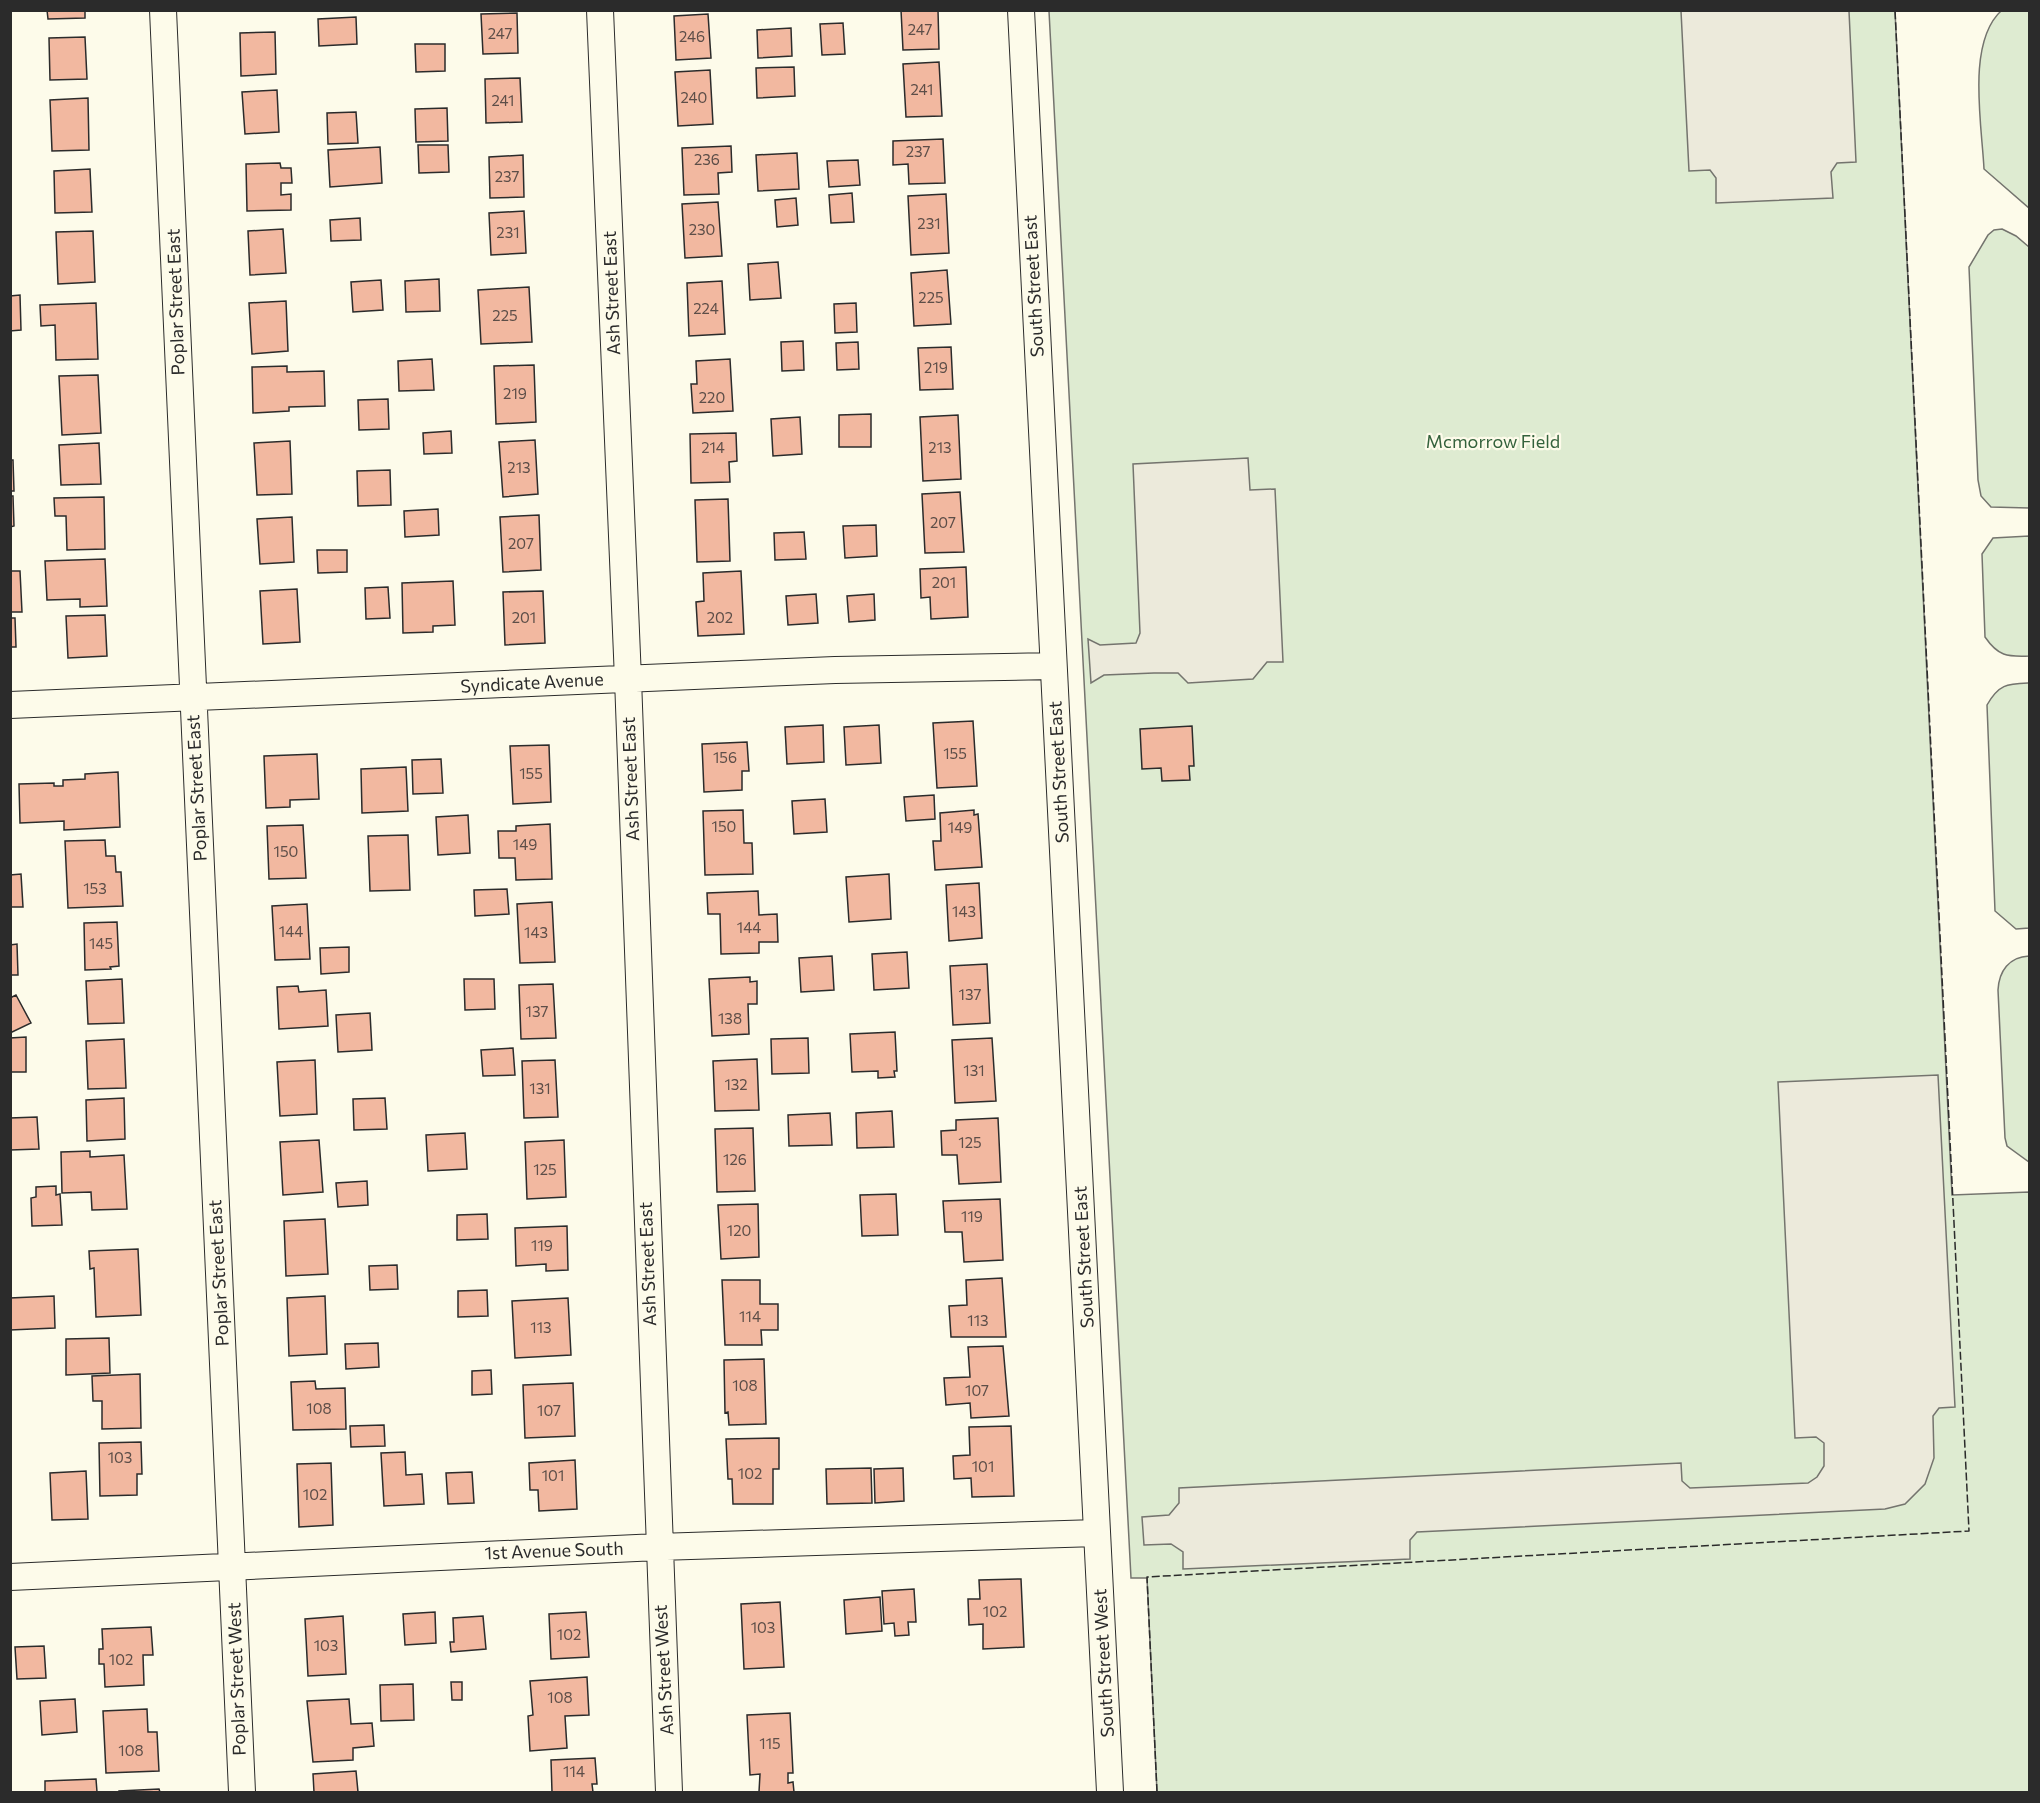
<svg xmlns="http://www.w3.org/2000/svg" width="2040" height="1803" font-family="Commissioner,sans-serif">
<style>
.green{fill:#deebd1;stroke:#74746e;stroke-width:1.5}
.parking{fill:#eceadb;stroke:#74746e;stroke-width:1.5}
.building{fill:#f2b8a0;stroke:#2b2b2b;stroke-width:1.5}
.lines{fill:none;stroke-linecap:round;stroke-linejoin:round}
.street-casing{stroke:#2b2b2b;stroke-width:28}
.street{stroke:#fdfbea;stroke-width:26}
.fence{stroke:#2b2b2b;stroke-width:1.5;stroke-dasharray:8 3;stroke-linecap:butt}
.labels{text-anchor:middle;stroke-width:4.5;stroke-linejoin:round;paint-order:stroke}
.number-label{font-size:15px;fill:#5d4e48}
.street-label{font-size:18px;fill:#2b2b2b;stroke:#fdfbea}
.park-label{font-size:18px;fill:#34623c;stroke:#fdfbea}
</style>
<rect width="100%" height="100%" fill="#fdfbea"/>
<!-- green -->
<path class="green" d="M2002,10L2029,11V208L1984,169C1982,125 1966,42 2002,10Z
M1049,11H1895L1952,1195L2029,1192V1792H1157L1147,1578H1131Z
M2002,229L2016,236L2029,247V508L1991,507L1981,496L1978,480L1969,267L1988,235L1994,230Z
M2029,536V656C2007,657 1998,656 1985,637L1982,554L1993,538Z
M2029,683V928L2016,929L1995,911L1987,705C1999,684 2007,684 2029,683Z
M2029,956H2030L2029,1162L2007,1146L2005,1138L1998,990C1999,971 2009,957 2029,956Z"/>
<!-- parking -->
<path class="parking" d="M1681,11H1849L1856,162L1837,163L1831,172L1833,198L1716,203V178L1710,170L1689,171Z
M1248,458L1250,490L1275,489L1283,662H1267L1253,679L1188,683L1178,673H1154L1104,675L1091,683L1088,639L1100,645L1136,643L1140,633L1133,464Z
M1938,1075L1955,1407L1939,1408L1933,1416L1934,1458L1925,1484L1905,1504L1885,1509L1417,1532L1410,1540V1559L1183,1569V1552L1171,1544L1144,1545L1142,1517L1169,1515L1179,1503V1488L1681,1463L1682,1481L1690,1488L1808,1483L1817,1477L1824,1466V1443L1816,1437L1795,1438L1778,1082Z"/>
<!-- building -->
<path class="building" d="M47,10H85V18L48,19Z
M901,10H938L939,49L903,50Z
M517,13L518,53L483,54L481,14Z
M708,14L711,58L676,60L674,16Z
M356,17L357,44L319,46L318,19Z
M843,23L845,54L822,55L820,24Z
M791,28L792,56L758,58L757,30Z
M275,32L276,74L241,76L240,33Z
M85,37L87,79L50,80L49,38Z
M415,44H445V71L416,72Z
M939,62L942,116L906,117L903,64Z
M794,67L795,96L757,98L756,68Z
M710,70L713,124L678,126L675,72Z
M520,78L522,122L486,123L485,79Z
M277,90L279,132L245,134L242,92Z
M88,98L89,150L52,151L50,100Z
M447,108L448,141L416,142L415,109Z
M356,112L358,143L328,144L327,113Z
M943,139L945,183L909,184L908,164L893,165V141Z
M418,145H448L449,172L419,173Z
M731,146L732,172L718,173L719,194L684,195L682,148Z
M380,147L382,183L330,187L328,150Z
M797,153L799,189L758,191L756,155Z
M523,155L524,197L490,198L489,157Z
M858,160L860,185L829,187L827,161Z
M280,163L281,168H291L292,183H281V195L291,194V210L247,211L246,164Z
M90,169L92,212L55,213L54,171Z
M852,193L854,222L831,223L829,195Z
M946,194L949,253L911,255L908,196Z
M796,198L798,225L777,227L775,200Z
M718,202L722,256L685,258L682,204Z
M524,211L526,253L491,255L489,213Z
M360,218L361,240L331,241L330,220Z
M283,229L286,273L250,275L248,231Z
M93,231L95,282L58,284L56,232Z
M778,262L781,298L750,300L748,264Z
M947,270L951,324L914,326L911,273Z
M439,279L440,311L406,312L405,281Z
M381,280L383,310L353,312L351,282Z
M722,281L725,334L689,336L687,283Z
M529,287L532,342L481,344L478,290Z
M20,295L21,330L10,331V296Z
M286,301L288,351L252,354L249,303Z
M96,303L98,359L56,360L55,325L41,326L40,305Z
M856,303L857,332L835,333L834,304Z
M803,341L804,370L782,371L781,342Z
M858,342L859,369L837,370L836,343Z
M951,347L953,389L920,390L918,348Z
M432,359L434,390L399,391L398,361Z
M730,359L733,411L693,413L691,384H697L696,361Z
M534,365L536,422L496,424L494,366Z
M287,366V372L324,371L325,406L289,407V411L253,413L252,367Z
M98,375L101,433L62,435L59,376Z
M388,399L389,429L359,430L358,400Z
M871,414V447H839V415Z
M958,415L961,479L923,481L920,417Z
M800,417L802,454L773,456L771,419Z
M451,431L452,453L424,454L423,433Z
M736,433L737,461L729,462L730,482L691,483L690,434Z
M535,440L538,494L503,497L499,442Z
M290,441L292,494L257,495L254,443Z
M99,443L101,484L61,485L59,445Z
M10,460H13L14,491H10Z
M390,470L391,505L358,506L357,471Z
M960,492L964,552L925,553L922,494Z
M10,496H13L14,526L10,527Z
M104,497L105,549L67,550L66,516H55L54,498Z
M728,499L730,561L697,562L695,500Z
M438,509L439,535L405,537L404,511Z
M539,515L541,570L503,572L500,517Z
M292,517L294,562L260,564L257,519Z
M876,525L877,556L845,558L843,526Z
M804,532L806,559L775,560L774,533Z
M317,550H347V572L318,573Z
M105,559L107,606L80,607V599L47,600L45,561Z
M966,567L968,617L931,619L930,597L921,598L920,569Z
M10,571H20L22,612H10Z
M741,571L744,634L698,636L696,602L704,601L703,573Z
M453,581L455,625L433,626V632L403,633L402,583Z
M388,587L390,618L366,619L365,588Z
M297,589L300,642L263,644L260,591Z
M543,591L545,643L505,645L503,592Z
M816,594L818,623L788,625L786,596Z
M874,594L875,620L849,622L847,596Z
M105,615L107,656L68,658L66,616Z
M10,618H15L16,647H10Z
M973,721L977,786L937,788L933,723Z
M823,725L824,762L787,764L785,727Z
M879,725L881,763L846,765L844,727Z
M1192,726L1194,766H1189L1190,780L1162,781L1161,768L1142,769L1140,729Z
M747,742L749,771H742V790L704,792L702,744Z
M549,745L551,802L513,804L510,746Z
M317,754L319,799L290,800V807L266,808L264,756Z
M441,759L443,793L413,794L412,760Z
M406,767L408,811L362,813L361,769Z
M118,772L120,827L64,830V821L20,823L19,784L54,783V786H63V780L85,779V774Z
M934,795L935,819L906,821L904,797Z
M825,799L827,832L794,834L792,801Z
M743,810L744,843H752L753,874L705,875L703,811Z
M974,810V815L978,814L982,867L935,870L933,841H941L940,813Z
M468,815L470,853L438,855L436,817Z
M550,824L552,879L516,880L515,858H499L498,831H516V826Z
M303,825L306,878L269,879L267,826Z
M408,835L410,890L370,891L368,836Z
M105,840L106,856H115L116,872H121L123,906L68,908L65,841Z
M21,874L23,907H10V875Z
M889,874L891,919L849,922L846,877Z
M979,883L982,938L949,941L946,885Z
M507,889L509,914L475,916L474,890Z
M758,891L759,915L777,914L778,942H759V953L721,954L720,914H708L707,893Z
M552,902L555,962L520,963L517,904Z
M307,904L310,959L275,960L272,906Z
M117,922L119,966L110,967L111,969L85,970L84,923Z
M17,944L18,975H10V945Z
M349,947V972L321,974L320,948Z
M907,952L909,988L874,990L872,954Z
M832,956L834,990L801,992L799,958Z
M987,964L990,1023L953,1025L950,966Z
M750,977V982L757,981V1004H748L749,1034L712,1036L709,979Z
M122,979L124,1023L88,1024L86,981Z
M464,979H494L495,1009L465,1010Z
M553,984L556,1038L521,1039L519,985Z
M298,986L299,992L326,990L328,1026L279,1029L277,987Z
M16,995L31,1023L10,1033V998Z
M370,1013L372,1050L338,1052L336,1015Z
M895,1032L897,1071H894L895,1077L878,1078V1071L852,1072L850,1034Z
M26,1037V1072H10V1038Z
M808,1038L809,1073L772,1074L771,1039Z
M992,1038L996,1101L955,1103L952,1040Z
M124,1039L126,1088L88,1089L86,1041Z
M513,1048L515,1075L483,1076L481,1050Z
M757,1059L759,1110L715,1111L713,1061Z
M315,1060L317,1114L280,1116L277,1062Z
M555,1060L558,1117L524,1118L522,1061Z
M124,1098L125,1139L87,1141L86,1100Z
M385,1098L387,1129L354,1130L353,1099Z
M892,1111L894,1147L857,1148L856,1113Z
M830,1113L832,1145L789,1146L788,1115Z
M37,1117L39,1149L10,1150V1118Z
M998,1118L1001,1182L959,1184L957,1155H942L941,1131L956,1130V1120Z
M753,1128L755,1191L717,1192L715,1129Z
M465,1133L467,1169L428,1171L426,1135Z
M319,1140L323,1192L283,1195L280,1142Z
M564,1140L566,1197L527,1199L525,1142Z
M90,1151V1157L124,1155L127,1209L92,1210L91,1192L62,1193L61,1152Z
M367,1181L368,1205L338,1207L336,1183Z
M56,1186V1195L60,1194L62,1225L32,1226L31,1198L36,1197V1187Z
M896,1194L898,1235L862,1236L860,1195Z
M1000,1199L1003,1260L964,1262L962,1232H945L943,1201Z
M758,1204L759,1257L721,1259L718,1205Z
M487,1214L488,1239L457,1240V1215Z
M325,1219L328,1274L286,1276L284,1221Z
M567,1226L568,1270L546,1271V1264L516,1266L515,1228Z
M138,1249L141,1315L96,1317L94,1268L90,1269L89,1251Z
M397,1265L398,1289L370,1290L369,1266Z
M1002,1278L1006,1337H951L949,1306L967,1305L966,1280Z
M722,1280H760V1304H778V1330H761L762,1345H725Z
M487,1290L488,1316L458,1317V1291Z
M54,1296L55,1328L10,1330V1298Z
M325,1296L327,1354L289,1356L287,1298Z
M568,1298L571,1355L515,1358L512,1301Z
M109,1338L110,1373L66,1375V1339Z
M378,1343L379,1367L346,1369L345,1344Z
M1003,1346L1009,1416L971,1418L970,1403L946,1405L944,1378L970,1377L968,1347Z
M764,1359L766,1424L729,1425L728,1412L725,1413L724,1360Z
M491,1370L492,1394L472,1395V1371Z
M140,1374L141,1428L102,1429V1401H93L92,1376Z
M315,1381L316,1389L345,1388L346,1429L293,1430L291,1382Z
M573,1383L575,1436L525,1438L523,1385Z
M384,1425L385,1446L351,1447L350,1426Z
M1011,1426L1014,1496L972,1497L971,1478L954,1479L953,1456L970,1455L969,1427Z
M779,1438V1469H773V1504H733L732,1479H728L726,1439Z
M141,1442L142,1474H137V1495L100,1496L99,1443Z
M405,1452L406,1475L422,1474L424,1504L384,1506L381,1453Z
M575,1460L577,1509L539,1511L538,1490H530L529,1463Z
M331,1463L333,1525L299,1527L297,1464Z
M871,1468L872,1503L827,1504L826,1469Z
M903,1468L904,1501L875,1503L874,1469Z
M86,1471L88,1519L52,1520L50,1473Z
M472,1472L474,1503L448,1504L446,1473Z
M1021,1579L1024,1647L983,1649V1624L969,1625L968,1599H980L979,1580Z
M914,1589L916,1622H908L909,1635L895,1636L894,1623L884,1624L882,1591Z
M880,1597L882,1631L846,1634L844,1600Z
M780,1602L784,1667L744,1669L741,1604Z
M435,1612L436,1643L405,1645L403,1614Z
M586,1612L589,1657L551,1659L549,1614Z
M343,1616L346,1674L308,1676L305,1619Z
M483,1616L486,1649L451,1652L450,1642H454L453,1618Z
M151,1627L153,1655H143L144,1685L105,1687L104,1664H99V1649H103L102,1629Z
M44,1646L46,1678L17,1679L15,1647Z
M587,1677L589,1715L565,1716L567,1748L530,1751L528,1716L533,1715L530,1681Z
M451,1682H462V1700H452Z
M413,1684L414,1720L381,1721L380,1685Z
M75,1699L77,1732L42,1735L40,1701Z
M349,1699L351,1724L372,1723L374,1746L353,1748V1760L313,1762L307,1701Z
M147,1709L148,1732H157L159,1771L106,1773L103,1711Z
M790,1713L793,1773H788V1783L793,1782L794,1792H759L760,1774L750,1775L747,1715Z
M595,1758L597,1784H592L593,1792H552L551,1760Z
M356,1771L358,1792H314L313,1774Z
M96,1779L97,1792H45V1781Z
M159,1789L160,1792H119V1791Z"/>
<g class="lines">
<!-- street casing -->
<g class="street-casing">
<path id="street" d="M163,10L242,1792
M600,10L628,679L669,1792
M1021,10L1110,1792
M10,705L835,670L1053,666
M10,1577L658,1547L1097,1533"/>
</g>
<!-- street -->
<use href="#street" class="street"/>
<!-- fence -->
<path class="fence" d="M1157,1792L1147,1577L1969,1531L1895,10"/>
</g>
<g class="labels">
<!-- number labels -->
<g class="number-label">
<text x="920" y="35">247</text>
<text x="500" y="39">247</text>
<text x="692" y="42">246</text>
<text x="922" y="95">241</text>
<text x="694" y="103">240</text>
<text x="503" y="106">241</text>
<text x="918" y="157">237</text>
<text x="707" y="165">236</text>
<text x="507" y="182">237</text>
<text x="929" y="229">231</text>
<text x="702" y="235">230</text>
<text x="508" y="238">231</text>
<text x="931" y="303">225</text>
<text x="706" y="314">224</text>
<text x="505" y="321">225</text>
<text x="936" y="373">219</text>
<text x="515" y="399">219</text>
<text x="712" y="403">220</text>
<text x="713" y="453">214</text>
<text x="940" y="453">213</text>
<text x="519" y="473">213</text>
<text x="943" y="528">207</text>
<text x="521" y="549">207</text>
<text x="944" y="588">201</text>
<text x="524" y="623">201</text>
<text x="720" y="623">202</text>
<text x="955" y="759">155</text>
<text x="725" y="763">156</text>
<text x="531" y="779">155</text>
<text x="724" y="832">150</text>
<text x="960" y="833">149</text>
<text x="525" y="850">149</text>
<text x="286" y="857">150</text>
<text x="95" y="894">153</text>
<text x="964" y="917">143</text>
<text x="749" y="933">144</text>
<text x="291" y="937">144</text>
<text x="536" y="938">143</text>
<text x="101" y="949">145</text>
<text x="970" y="1000">137</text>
<text x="537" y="1017">137</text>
<text x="730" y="1024">138</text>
<text x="974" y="1076">131</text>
<text x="736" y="1090">132</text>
<text x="540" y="1094">131</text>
<text x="970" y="1148">125</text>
<text x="735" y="1165">126</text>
<text x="545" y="1175">125</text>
<text x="972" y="1222">119</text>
<text x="739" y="1236">120</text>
<text x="542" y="1251">119</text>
<text x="750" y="1322">114</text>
<text x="978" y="1326">113</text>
<text x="541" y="1333">113</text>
<text x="745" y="1391">108</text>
<text x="977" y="1396">107</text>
<text x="319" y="1414">108</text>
<text x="549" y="1416">107</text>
<text x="120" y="1463">103</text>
<text x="983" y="1472">101</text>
<text x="750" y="1479">102</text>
<text x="553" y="1481">101</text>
<text x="315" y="1500">102</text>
<text x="995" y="1617">102</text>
<text x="763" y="1633">103</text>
<text x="569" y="1640">102</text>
<text x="326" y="1651">103</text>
<text x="121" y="1665">102</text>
<text x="560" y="1703">108</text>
<text x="770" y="1749">115</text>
<text x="131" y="1756">108</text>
<text x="574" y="1777">114</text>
</g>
<!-- street labels -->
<g class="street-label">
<text transform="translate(1034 286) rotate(-93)" y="6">South Street East</text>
<text transform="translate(612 293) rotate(-92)" y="6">Ash Street East</text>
<text transform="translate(176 302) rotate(-92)" y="6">Poplar Street East</text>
<text transform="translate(532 683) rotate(-3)" y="6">Syndicate Avenue</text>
<text transform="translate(1059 772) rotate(-93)" y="6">South Street East</text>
<text transform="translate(631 779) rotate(-92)" y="6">Ash Street East</text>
<text transform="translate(197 788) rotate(-93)" y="6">Poplar Street East</text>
<text transform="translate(1084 1257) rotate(-93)" y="6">South Street East</text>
<text transform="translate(648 1264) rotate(-92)" y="6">Ash Street East</text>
<text transform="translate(219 1273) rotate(-93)" y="6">Poplar Street East</text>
<text transform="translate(554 1551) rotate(-2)" y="6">1st Avenue South</text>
<text transform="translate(1104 1663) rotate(-93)" y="6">South Street West</text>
<text transform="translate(664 1670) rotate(-93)" y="6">Ash Street West</text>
<text transform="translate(237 1679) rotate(-92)" y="6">Poplar Street West</text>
</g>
<!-- park labels -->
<g class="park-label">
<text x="1493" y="448">Mcmorrow Field</text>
</g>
</g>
<!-- border -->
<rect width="2040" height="1803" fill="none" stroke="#2b2b2b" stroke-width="24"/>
</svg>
